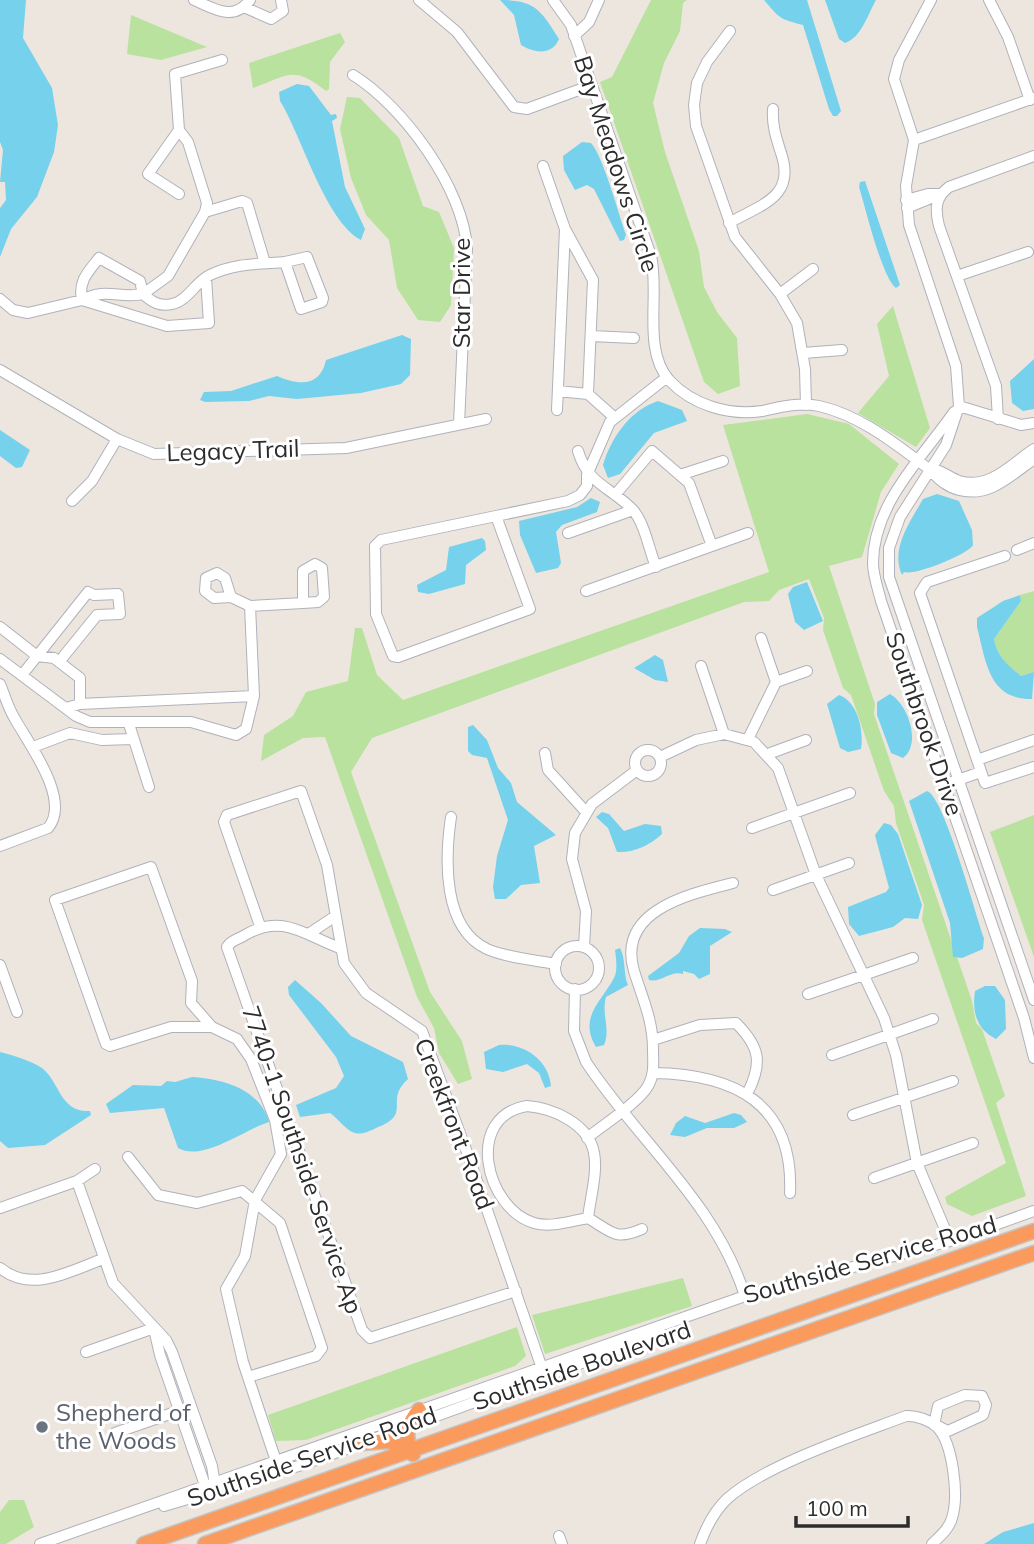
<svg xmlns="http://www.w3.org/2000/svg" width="1034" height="1544" font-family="Mulish,sans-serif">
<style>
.green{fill:#b8e29d}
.water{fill:#75d1ec}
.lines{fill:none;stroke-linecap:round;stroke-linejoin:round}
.minor-casing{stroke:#afb2bc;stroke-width:12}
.highway-casing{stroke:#c4c4c4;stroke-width:17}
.minor{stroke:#fff;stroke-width:10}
.highway{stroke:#fa9a5d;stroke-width:14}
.worship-dot{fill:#6b7280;stroke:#fff;stroke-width:2.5}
.labels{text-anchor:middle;stroke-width:6;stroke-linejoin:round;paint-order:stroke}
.street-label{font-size:24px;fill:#2c2c2c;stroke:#fff}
.worship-label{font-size:24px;fill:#5b616d;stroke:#fff;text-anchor:start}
</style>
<rect width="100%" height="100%" fill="#ede6df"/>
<!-- green -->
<path class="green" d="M651,0H687L683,3L680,31L664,63L653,103L665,152L699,251L704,287L717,312L737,338L740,386L718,394L704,382L600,82L612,77Z
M131,15L207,47L161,60L127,54Z
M340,33L345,42L330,62L329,89L326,91C293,65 289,75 253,88L249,63Z
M347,97L360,98L399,138L423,206L439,212L454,248L451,305L440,322L418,320L397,288L389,240L366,215L351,178L340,129Z
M893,306L930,428L916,447L858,413L889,376L877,324Z
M807,414L849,424L899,464L881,492L862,557L829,566L875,704L874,714L972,1001L976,1023L982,1029L1005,1096L996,1103L1026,1196L972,1216L947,1204L945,1197L1006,1163L922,920L924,905L896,823L894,806L884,791L851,695L843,688L823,630L824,618L809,579L779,590L769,601L744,602L372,738L351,772L430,992L462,1041L472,1079L458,1084L439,1053L434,1028L417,997L325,737L303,738L261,761L264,735L293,716L306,692L348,681L355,628H362L377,675L403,700L769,572L723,425Z
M1034,591V672L1021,676C1008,665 997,657 994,639L1021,601L1020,595Z
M1034,815V957L990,832Z
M683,1278L692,1306L545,1354L532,1315Z
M517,1327L526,1356L515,1366L306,1440L276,1441L268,1415Z
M9,1500H24L34,1527L6,1544H0V1512Z"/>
<!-- water -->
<path class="water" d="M0,0H26L23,38L52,88L58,125L54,152L37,197L11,229L0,257V208L6,200L5,182H0L3,150L0,142Z
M500,0C535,0 541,10 559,39C552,56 534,53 521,45L514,15Z
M764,0H807L841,111L837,116H833L829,109L803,25C780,19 780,19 764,0Z
M825,0H876C868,14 861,38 845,43L839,39Z
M297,84L309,86L331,115L336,114L337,118L332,121L345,187L365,229L361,240C325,221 301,134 280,101L279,92Z
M582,142L591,143C603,156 619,215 626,235L624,240L620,241L594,189L587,185L575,190L564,170L563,156Z
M865,181L900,285L896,288C882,278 866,209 859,187L860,182Z
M402,335L411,339L410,375L401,384L361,393L297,399L269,396L249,401L205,402L200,400L204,392L231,391L277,376C297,385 320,388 326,360Z
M1034,359V409L1023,411L1012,403L1010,381Z
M658,401L682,410L687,421L654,433L620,474L608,478L603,465C611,438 630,410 658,401Z
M0,430L30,450L22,467L16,468L0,456Z
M937,494L959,501L972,530L973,545C969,554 915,576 904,572L902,575C890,549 910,522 923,499Z
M591,498L600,502L597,512L562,525L556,532L561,563L558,568L536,573L520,535L519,521L577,507Z
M482,538L485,541L486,550L466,565L465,584L429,594L418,592L417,585L446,570L449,547Z
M807,582L823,621L804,630L795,622L788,594L793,587Z
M1020,595L1021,601L994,639C997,657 1008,665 1021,676L1034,672L1032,699C989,700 986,662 977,627V618L1003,601Z
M655,655L663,660L668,682L655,680L634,668Z
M890,694C908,704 922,744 903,758L891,753L877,715V702Z
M839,695C858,702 864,730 861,749L848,752L840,748L827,704Z
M473,725L487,740L498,768L511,783L517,802L556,835L534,846L540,883L521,885L506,899H495L493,887L497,856L508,820L487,758L472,755L468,751V727Z
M927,791C944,796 976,916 984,938L983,949L962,958L953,957L950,923L909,801Z
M602,812L609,814L624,831L645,824L661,826L662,834C650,845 634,853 617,852L608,828L596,817Z
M884,823L891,825L898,834L922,905L918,919L905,918L893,927L859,936L849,924L848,907L886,892L889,888L875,835Z
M700,928L725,929L732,932L710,946V974L699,979L694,974L683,971V974C670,970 662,983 649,980L648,976L679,953L689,936Z
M620,948C626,958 623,974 628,985L606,997C601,1014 611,1029 604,1045L596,1047C578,1017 602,1001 614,978C618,970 616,958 615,950Z
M295,980L321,1003L351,1036L403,1062L408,1079C383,1101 414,1114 376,1128C370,1131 362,1135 355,1133C346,1131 338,1118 330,1113L300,1117L296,1105L336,1088L344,1076L336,1057L289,995L288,987Z
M985,986H995L1005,1000L1006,1029L996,1039C976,1029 972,1011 975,991Z
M499,1045C525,1043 549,1061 551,1086L545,1088L539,1073L527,1064L503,1072L486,1069L484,1052Z
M0,1052C12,1055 32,1061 42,1068C60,1082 60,1113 90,1111L91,1115L45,1145L8,1148L0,1141Z
M192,1077C223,1079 260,1089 269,1122C243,1130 203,1162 178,1148L164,1108L110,1113L106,1104L133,1085L161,1086L167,1081L175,1082Z
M734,1113L741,1115L747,1122L734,1128H707L685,1137L670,1135L676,1123L685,1116L705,1123Z
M1034,1523V1544H984L1003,1532Z"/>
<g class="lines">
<!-- minor casing -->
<g class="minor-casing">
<path id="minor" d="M194,0C215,9 233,22 250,0
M419,0L457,32L514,107L527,109L592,85
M553,0L571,25L651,256C660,294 642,349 669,380C692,405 729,416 762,411C780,407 800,402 819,406C859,415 893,442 925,466C936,475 943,486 959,490C990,498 1011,475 1034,459
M931,0L899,60L894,79L914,140L906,186L909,225L956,366L959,406L946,445L900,517L889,548V577L1034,1000
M989,0L1008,37L1030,100
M244,7L271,19L283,11L281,0
M730,31L707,62L697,83L694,105L696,126L735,237L780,294L797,323L805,369L806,405
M574,36L589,22L599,0
M222,60L175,74L179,130L188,142L207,203L205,212L168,276L143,294L140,281L99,258C88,272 78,281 82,300C106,287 120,299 143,294C152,302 160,307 172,304C188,301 195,282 210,275C235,263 259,264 285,262
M353,75C403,106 464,189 467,249L459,424
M179,130L148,174L179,194
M914,140L1034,98
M543,166L565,229L593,280L588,394L615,418
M906,200L928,194H940
M907,208L941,194
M205,212L242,201L247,203L265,263
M729,223C762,204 796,197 781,153C776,137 772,126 773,109
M307,257L323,298L322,302L301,309L285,262Z
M957,276L1028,252
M780,294L813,269
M0,299L13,310L28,313L82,300L167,326L209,323L206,278
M591,336L634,338
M803,353L842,350
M0,370L117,439L154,454L346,448L486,419
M558,391L588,394
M959,406L1021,425L1034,423
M557,410L565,229
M954,412C922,458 873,504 873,563C873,575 878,589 881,601L1024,1018L1034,1058
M998,419L996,386L939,226C935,210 935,197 949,187L1034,156
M578,451C588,485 611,487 633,510C645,524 649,550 656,567
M929,469C941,469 948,477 959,481C990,490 1011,464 1034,449
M683,474L723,461
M615,495L652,451L689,483L712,546
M72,501L92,481L117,439
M496,516L530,609L398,657L393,656L376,614L375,546L381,540Z
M496,516L568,501L580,495L587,486V475L610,422L667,377
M568,533L633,510
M1017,550L1034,543
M1005,556L927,582L920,593L985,783L1034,767
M315,564L322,568L324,597L318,602L303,603V571Z
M217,573L225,578L231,597L214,598L205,591L206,578Z
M586,591L748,533
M231,597L250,606L303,603
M0,627L37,656L54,658L80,678V704
M761,638L776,682
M0,659L76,716L90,722H191L236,735L246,729L254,696L250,606
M701,666L724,734
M22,675L88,592L94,595L118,594L120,614L97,615L59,662
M776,682L807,671
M0,684C5,696 8,708 15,719C28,743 72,800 48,828L0,846
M66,708L80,704L254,696
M129,724L149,787
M748,739L776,682
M33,747L70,733L102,740L132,739
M635 763a13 13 0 1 1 26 0a13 13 0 1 1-26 0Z
M545,753L548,770L586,812
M768,754L806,740
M660,757L696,740L724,734L754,742L778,768L816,875L884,1018L896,1055L917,1163L950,1241
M977,760L1034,740
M952,782L981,772
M451,817C445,858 442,928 487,949C508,958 534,960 556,964
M752,828L850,793
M773,890L849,863
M260,926L224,822L227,815L301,791L327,865L344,963L366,993L422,1031L468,1155L545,1377
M310,933L334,917
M555 968a22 22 0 1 1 44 0a22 22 0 1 1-44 0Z
M584,947L586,911L572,859L575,833L592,804L637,770
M340,948C304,935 283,913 245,935C238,940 232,939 227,947L362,1330L370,1338L516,1291
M0,965L17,1012
M575,989L574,1031L586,1062C638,1141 716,1203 745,1296
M808,994L913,958
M212,1027L191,1003L192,981L151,867L55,900L106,1044L110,1046L171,1027H212L237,1039L251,1059L275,1120L281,1154L255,1200L245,1256L226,1289L243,1362L279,1470
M653,1040L700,1025L736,1023C760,1047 763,1063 747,1094
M832,1055L933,1019
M653,1073C734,1074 794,1103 790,1193
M527,1106C553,1108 589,1124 594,1153C598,1172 590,1199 588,1218C571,1221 551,1228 534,1223C485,1208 464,1116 527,1106Z
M853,1115L953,1081
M587,1138C603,1125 639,1102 648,1086C655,1074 653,1061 653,1049C653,1020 642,997 634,971C616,910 690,894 733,883
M128,1157L158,1195L197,1203L242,1191L280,1223L322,1348L316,1356L248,1377
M874,1178L973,1143
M77,1181L113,1283L166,1340L172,1352L212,1466L215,1485
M0,1208L77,1181L95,1169
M588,1218C612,1232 615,1241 642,1229
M0,1268C32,1294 70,1271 103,1259
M154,1329L160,1355L207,1491
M86,1352L154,1328
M115,1433L184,1409
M164,1506L302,1465L609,1353L661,1330
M559,1536L562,1544
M40,1544L745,1296L950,1241L1034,1211
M700,1544C706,1527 714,1511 728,1498C767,1464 856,1435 906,1416C922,1415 934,1425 948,1431L983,1415L986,1405L982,1396L965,1395L938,1406L934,1425
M932,1544C940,1536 949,1529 952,1518C959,1496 953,1443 937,1427"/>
</g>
<!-- highway casing -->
<g class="highway-casing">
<path id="highway" d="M363,1443L389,1441L413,1454
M410,1451C404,1432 408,1425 419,1410
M144,1544L1034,1231
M205,1544L1034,1253"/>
</g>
<!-- minor -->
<use href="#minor" class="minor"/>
<!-- highway -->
<use href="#highway" class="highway"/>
</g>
<!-- markers -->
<circle class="worship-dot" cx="42" cy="1427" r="7"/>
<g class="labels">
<!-- street labels -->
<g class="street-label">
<text transform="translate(616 164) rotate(72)" y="8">Bay Meadows Circle</text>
<text transform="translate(462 293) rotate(-90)" y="8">Star Drive</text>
<text transform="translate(233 451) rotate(-2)" y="8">Legacy Trail</text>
<text transform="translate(924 724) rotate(71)" y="8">Southbrook Drive</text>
<text transform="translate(454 1124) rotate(69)" y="8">Creekfront Road</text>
<text transform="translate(302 1160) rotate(71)" y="8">7740-1 Southside Service Ap</text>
<text transform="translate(870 1260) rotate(-16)" y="8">Southside Service Road</text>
<text transform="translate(582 1366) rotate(-19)" y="8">Southside Boulevard</text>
<text transform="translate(312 1457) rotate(-19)" y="8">Southside Service Road</text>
</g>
<!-- worship labels -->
<g class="worship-label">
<text x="56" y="1421">Shepherd of<tspan x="56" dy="28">the Woods</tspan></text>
</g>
</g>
<!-- scale -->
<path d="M796 1516v10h112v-10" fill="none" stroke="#2c2c2c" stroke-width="3.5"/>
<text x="806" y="1516" font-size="21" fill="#2c2c2c" stroke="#ffffff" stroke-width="5" paint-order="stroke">100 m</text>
</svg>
